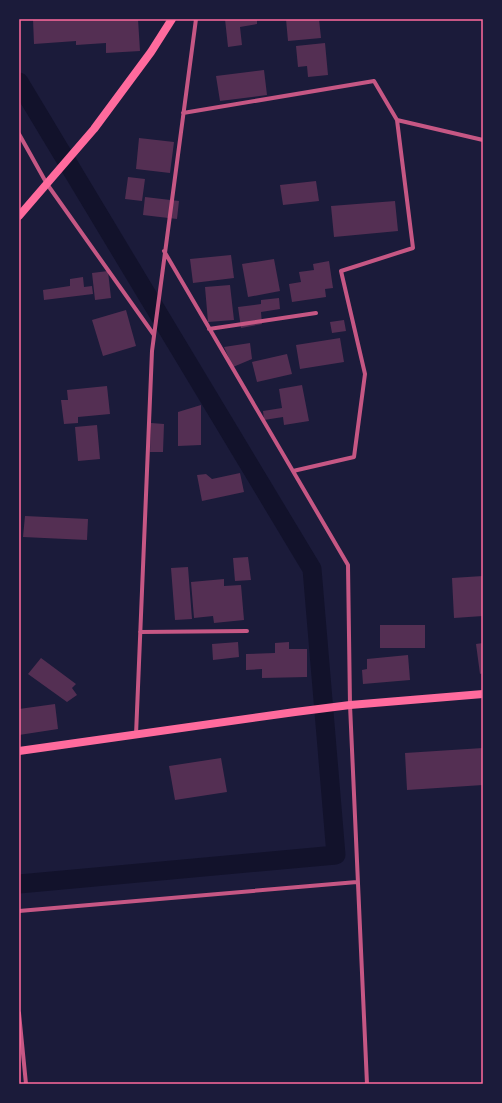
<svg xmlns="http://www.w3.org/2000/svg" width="502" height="1103" font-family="Ubuntu,sans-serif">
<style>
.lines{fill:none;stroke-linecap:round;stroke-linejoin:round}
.canal{stroke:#12122b;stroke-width:19}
.building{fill:#542f53}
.minor{stroke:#c65784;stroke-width:4}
.secondary{stroke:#ff6b9d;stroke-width:8}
.neatline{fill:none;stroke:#ff6b9d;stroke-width:1.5}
</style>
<rect width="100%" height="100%" fill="#1b1b3a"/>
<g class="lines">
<!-- canal -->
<path class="canal" d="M19,82L312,569L336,855L19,884"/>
</g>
<!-- building -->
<path class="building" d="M33,19H138L140,51L106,53V43L76,45V41L34,44Z
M225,19H257V24L240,27L242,45L228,47Z
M286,19H319L321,38L288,41Z
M325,43L328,75L308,77L307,66L298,67L296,46Z
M264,70L267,95L220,101L216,76Z
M139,138L174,142L170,173L136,169Z
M128,177L145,179L142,201L125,199Z
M316,181L319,201L283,205L280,185Z
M145,197L179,201L177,219L143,215Z
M395,201L398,231L334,237L331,206Z
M231,255L234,278L193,283L190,259Z
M274,259L280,291L248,297L242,264Z
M329,261L333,288L325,289L326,297L292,302L289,284L301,282L299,272L314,270L313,264Z
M108,271L111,298L95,300L92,273Z
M83,277L84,287L92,286L93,294L44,300L43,290L70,286V279Z
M230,285L234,320L208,322L205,287Z
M279,298L280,309L261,312L262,324L241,328L238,307L261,304V300Z
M126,310L136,346L103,356L92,320Z
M344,320L346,331L332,333L330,322Z
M340,338L344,362L300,369L296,345Z
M250,343L252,359L233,367L224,347Z
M287,354L292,374L257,382L252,362Z
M302,385L309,421L284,425L283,417L264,420L263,411L282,408L279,389Z
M107,386L110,414L78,417V423L64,424L61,400H68L67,390Z
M201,405V445L178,446V412Z
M151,423L164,424L163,452H150Z
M97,425L100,459L78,461L75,427Z
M240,473L244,492L202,501L197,475L206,474L212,479Z
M25,516L88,519L87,540L23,537Z
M248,557L251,580L235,581L233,558Z
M188,567L192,619L175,620L171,568Z
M483,576V616L454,618L452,578Z
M224,579V586L241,585L244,620L214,623L213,616L194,618L191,582Z
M380,625H425V648H380Z
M238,642L239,657L213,660L212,644Z
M289,642V649H307V677L262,678V669L246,670V654L275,653V643Z
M483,643V673L480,674L476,644Z
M408,655L410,680L363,684L362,670L367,669V659Z
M41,658L76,684L72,688L77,695L67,702L28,674Z
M55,704L58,729L19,735V709Z
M483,748V785L407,790L405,753Z
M221,758L227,792L175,800L169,766Z"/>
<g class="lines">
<!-- minor -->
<path class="minor" d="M183,113L374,81L397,120L413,248L341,271L365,374L354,457L293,471
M397,120L483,140
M19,134L47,184L154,335
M164,251L348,565L350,705L367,1084
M209,329L316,313
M140,632L247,631
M136,735L152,351L196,19
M19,911L357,882
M19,1013L26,1084"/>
<!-- secondary -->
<path class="secondary" d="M19,216L94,129L151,52L172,19
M19,751L295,712L350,705L483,694"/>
</g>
<!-- border -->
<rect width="502" height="1103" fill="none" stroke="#1b1b3a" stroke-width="40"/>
<rect x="20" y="20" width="462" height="1063" class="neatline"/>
</svg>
